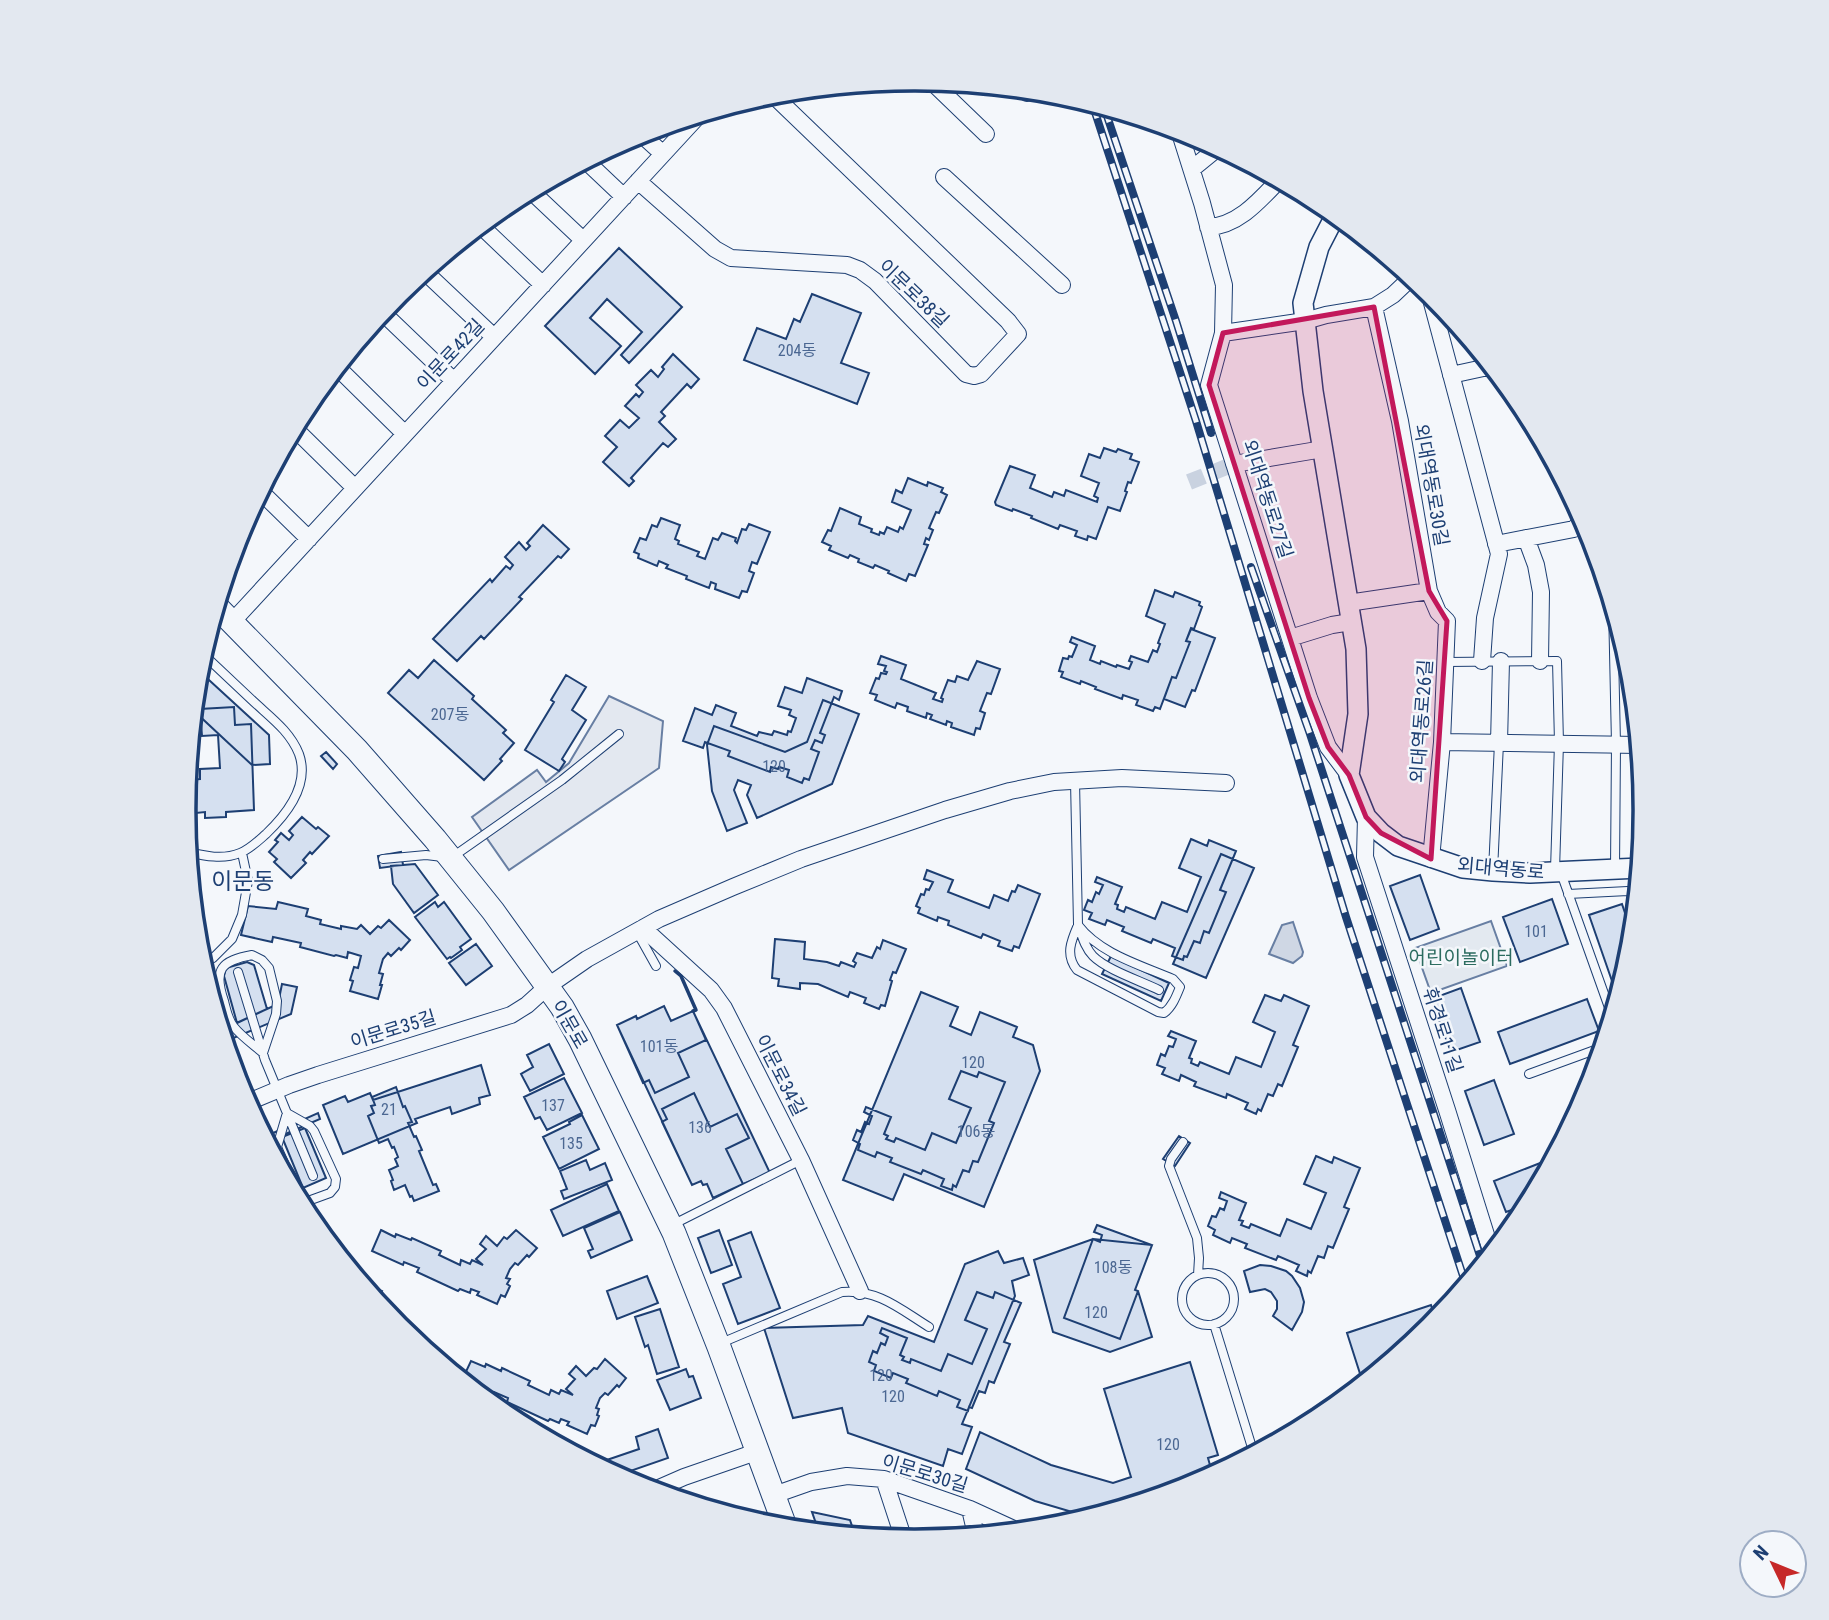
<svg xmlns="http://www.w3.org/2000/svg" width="1829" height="1620" font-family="'Roboto Condensed','Noto Sans KR',sans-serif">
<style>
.green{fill:#e3e9f0;stroke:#687fa3;stroke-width:2}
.parking{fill:#e3e8f0;stroke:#687fa3;stroke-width:2}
.water{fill:#cfd7e4;stroke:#687fa3;stroke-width:2}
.building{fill:#d5e0f0;stroke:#1d3f73;stroke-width:2}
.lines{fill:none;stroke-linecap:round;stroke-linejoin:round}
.minor-tunnel{stroke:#c9d2e0;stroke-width:16;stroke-dasharray:16 8;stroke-linecap:butt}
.service-casing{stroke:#1d3f73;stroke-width:10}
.minor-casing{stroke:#1d3f73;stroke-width:18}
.tertiary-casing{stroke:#1d3f73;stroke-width:22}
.secondary-casing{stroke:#1d3f73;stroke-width:25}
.service{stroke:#f4f7fb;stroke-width:8}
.minor{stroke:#f4f7fb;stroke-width:16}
.tertiary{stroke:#f4f7fb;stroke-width:19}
.secondary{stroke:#f4f7fb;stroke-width:23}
.rail-casing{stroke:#1d3f73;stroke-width:8}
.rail{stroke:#f4f7fb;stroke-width:5;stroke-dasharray:16;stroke-linecap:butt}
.wall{stroke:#1d3f73;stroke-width:3.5}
.marked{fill:#c2185b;fill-opacity:0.2;stroke:#c2185b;stroke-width:5;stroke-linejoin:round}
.labels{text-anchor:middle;stroke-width:5;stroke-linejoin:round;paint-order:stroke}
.number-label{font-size:16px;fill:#4b6792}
.street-label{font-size:19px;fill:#1d3f73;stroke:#f4f7fb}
.park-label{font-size:19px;fill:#2c6c60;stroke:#f4f7fb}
.quarter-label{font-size:23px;fill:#1d3f73;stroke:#f4f7fb}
.rim{fill:none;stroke:#1d3f73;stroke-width:3.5}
</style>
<rect width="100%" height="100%" fill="#f4f7fb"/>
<!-- green -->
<path class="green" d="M1491,921L1507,966L1431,993L1415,948Z"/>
<!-- parking -->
<path class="parking" d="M609,696L663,721L659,768L509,870L472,817L537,770L546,782L569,763Z"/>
<!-- water -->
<path class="water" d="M1293,922L1303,952L1302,956L1293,963L1269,954L1282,925Z"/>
<!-- building -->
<path class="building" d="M619,248L682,307L629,363L621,355L642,332L607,299L590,318L621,346L595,374L545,326Z
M812,294L861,313L841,363L869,373L857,404L744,360L757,328L786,339L794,319L800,322Z
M673,354L699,379L691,388L687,384L661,412L665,416L659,422L676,439L668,447L663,443L631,478L634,481L629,486L603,462L617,447L605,436L620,420L629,428L639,418L625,406L636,394L639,397L643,392L636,385L651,370L658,377L664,369L662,367Z
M1104,448L1116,452L1118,449L1132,454L1130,459L1139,462L1131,483L1128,482L1125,491L1127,492L1120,511L1108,507L1096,539L1088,536L1087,540L1075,536L1077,531L1060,525L1058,529L1031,518L1032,516L1013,509L1012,511L996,505L995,502L1010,466L1035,475L1030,488L1052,497L1054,492L1064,496L1066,490L1097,502L1098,498L1094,496L1099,483L1081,476L1089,454L1100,458Z
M908,478L927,486L928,482L943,488L941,492L947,495L939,513L936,512L929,528L933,530L929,540L926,538L924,544L928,545L915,576L909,574L906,581L888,573L889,571L875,565L873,568L858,562L859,559L850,555L848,558L829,550L831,546L822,542L828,530L831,531L840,508L861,517L859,524L872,529L871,532L879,535L880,532L884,534L887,527L898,532L900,527L903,529L911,510L892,502L896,490L902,493Z
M661,518L680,525L675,539L679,541L678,544L699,552L697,556L705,559L713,538L718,540L722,533L736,538L735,541L737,543L742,529L746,530L749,524L770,532L757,564L752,562L749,571L754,573L747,592L742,591L739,598L715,589L716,584L711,582L709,588L686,579L687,576L666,568L668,565L659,561L657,566L638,558L639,554L634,552L640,538L646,540L652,525L657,527Z
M543,525L569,549L561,558L558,556L519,597L522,599L484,639L481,636L457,661L433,639L490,579L492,582L506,566L510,569L513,565L505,557L519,542L526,550L530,546L527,543Z
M1155,590L1173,597L1175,592L1200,602L1199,605L1202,607L1194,629L1191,628L1186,641L1190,642L1176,678L1172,677L1160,709L1155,707L1153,711L1136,705L1138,700L1123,695L1122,699L1095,689L1096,687L1081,681L1080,684L1061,677L1063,672L1059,671L1063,658L1068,659L1069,656L1072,657L1077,645L1070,642L1072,637L1095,646L1090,660L1100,664L1101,661L1116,667L1117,665L1129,669L1132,662L1129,661L1131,656L1148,662L1153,650L1157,652L1160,644L1158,643L1165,624L1146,616Z
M1191,629L1215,638L1195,691L1192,690L1185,707L1164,699L1172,677L1176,678L1190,642L1186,641Z
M881,656L906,665L901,679L936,693L933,699L942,702L943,699L941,698L948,680L955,682L957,676L968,680L977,661L1000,669L991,694L987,693L980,711L985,713L980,729L976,728L974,735L951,727L952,723L947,721L946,725L930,719L932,715L927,713L926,718L907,711L908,707L897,703L895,708L875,700L877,695L870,693L876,678L879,679L881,673L886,674L887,672L884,671L886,666L878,664Z
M434,660L474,696L472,699L506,730L503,733L514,743L500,759L502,761L484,780L388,693L409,670L418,678Z
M197,669L269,735L270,764L252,765L193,710Z
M566,675L586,687L572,710L586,720L562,759L565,762L559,771L525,750L554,702L551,700Z
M807,678L842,691L839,700L834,697L820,733L825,735L822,743L815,740L811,749L819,752L809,780L804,778L802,783L787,777L789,770L779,767L778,769L771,767L770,772L728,756L730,751L705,742L703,748L683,741L695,708L712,715L716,705L736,713L731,726L757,736L759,732L772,735L774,731L787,735L788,731L791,732L796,718L789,715L791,710L778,706L785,687L802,693Z
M823,700L859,714L832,784L757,818L747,795L751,785L738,780L734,790L747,823L727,831L712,791L707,745L714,726L785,752L807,742Z
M234,707L235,725L251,724L254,810L226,812V817L205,818V812L196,813L195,809H183L186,780L200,779V769L220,768L218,735L202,736L200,709Z
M326,752L337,764L333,769L321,756Z
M302,817L316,829L318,827L329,836L312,854L310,852L303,860L306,863L291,878L274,862L277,859L269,852L278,842L275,840L281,833L289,840L293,835L289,831Z
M1191,839L1207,846L1209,840L1236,851L1220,890L1226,892L1209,933L1204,931L1200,943L1194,941L1187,957L1184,956L1183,960L1172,956L1175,948L1153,939L1151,943L1122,931L1124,927L1107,920L1105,925L1089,919L1092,913L1084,910L1088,900L1092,902L1096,892L1099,894L1103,885L1095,882L1097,877L1122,887L1115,904L1118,905L1117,909L1124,912L1126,907L1155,919L1162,902L1187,912L1201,877L1179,868Z
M401,852L403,865L380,868L378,856Z
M1221,854L1254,868L1206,978L1173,964Z
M415,864L438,895L414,913L393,884L391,866Z
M927,870L953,880L948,892L989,908L994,895L1008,901L1012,891L1015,892L1018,885L1040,894L1019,948L1014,946L1012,951L998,946L1000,941L983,934L981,938L948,925L949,921L938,917L937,921L918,913L920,908L916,906L921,894L924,895L926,889L929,890L933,882L924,879Z
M1420,875L1439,929L1410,940L1390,886Z
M1552,899L1568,944L1520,962L1503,917Z
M278,902L308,909L306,916L321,920L320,924L341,929V926L357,929L361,925L370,934L378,926L381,928L389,920L410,940L401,950L399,948L391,956L388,953L383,959L379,973L383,974L380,985H382L378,999L350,991L353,981L350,980L354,967L358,968L361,956L348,952L347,958L336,955L334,956L300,947L301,943L273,937L272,942L241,935L248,906L276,909Z
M435,902L438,907L444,902L471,939L460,947L462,950L451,958L450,957L447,959L415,917Z
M1622,904L1633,937L1632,953L1625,976L1612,981L1589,915Z
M775,939L805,942L804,959L827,962L839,966L841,962L854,967L856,963L853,961L857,953L872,958L877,947L880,949L883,940L906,949L896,973L893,972L890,980L892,981L885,1006L881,1005L879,1009L864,1003L866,998L850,992L848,997L818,984L800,983V989L778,986L779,979L772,978Z
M476,944L492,966L466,985L449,963Z
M1111,956L1169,983L1161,1001L1102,974Z
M247,962L254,965L267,1009L237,1023L224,976L226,968Z
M282,984L297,987L291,1014L224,1042L221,1030L278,1004Z
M1461,988L1480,1042L1451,1052L1431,999Z
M921,992L958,1007L950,1026L971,1035L980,1012L1017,1027L1013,1037L1033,1045L1040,1071L984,1207L904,1174L893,1200L843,1180Z
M1265,995L1281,1001L1284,995L1309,1006L1293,1045L1298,1047L1282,1086L1278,1084L1273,1096L1268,1094L1261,1111L1258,1109L1256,1114L1245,1109L1248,1103L1227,1094L1226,1098L1194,1086L1196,1082L1181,1075L1179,1081L1162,1074L1165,1068L1157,1065L1161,1054L1165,1056L1169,1046L1173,1047L1176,1039L1168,1036L1171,1031L1196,1041L1189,1058L1192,1059L1191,1063L1198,1066L1200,1062L1229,1074L1236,1057L1261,1067L1275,1032L1253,1022Z
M1587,999L1599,1031L1510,1064L1498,1032Z
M664,1006L671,1021L693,1011L706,1040L678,1053L689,1077L655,1093L649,1080L643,1083L617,1025L636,1016L637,1019Z
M664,1006L671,1021L693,1011L770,1173L743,1184L713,1198L707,1184L703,1185L701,1181L692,1185L617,1025L636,1016L637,1019Z
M549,1044L564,1074L530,1091L521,1074L533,1067L527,1055Z
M481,1065L490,1095L479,1098L480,1104L452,1114L450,1107L415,1119L417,1123L343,1154L323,1105L345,1096L348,1102L370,1093L373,1100Z
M961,1071L977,1077L979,1072L1005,1082L989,1121L994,1123L978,1162L973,1161L969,1172L963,1170L956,1187L953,1185L952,1190L941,1186L944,1179L923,1170L921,1174L890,1162L892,1158L877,1152L875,1157L858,1150L860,1144L853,1140L857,1130L861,1132L865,1122L869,1124L872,1116L864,1112L866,1107L891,1117L884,1134L888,1136L886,1139L894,1142L896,1138L925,1150L932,1133L956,1143L971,1108L949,1099Z
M564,1078L582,1113L547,1130L540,1117L535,1119L524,1097Z
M1494,1080L1514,1134L1484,1145L1465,1091Z
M396,1087L403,1107L405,1106L412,1122L408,1123L414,1137L416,1136L422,1150L419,1151L433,1185L436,1184L439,1191L414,1201L412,1196L410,1197L405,1185L394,1190L391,1181L393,1180L389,1170L398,1166L395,1159L398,1157L394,1147L392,1148L388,1139L379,1143L368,1116L374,1113L371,1106L375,1105L372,1097Z
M694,1093L710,1127L737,1114L749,1138L726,1149L743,1184L713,1198L707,1184L703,1185L701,1181L692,1185L662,1122L667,1119L662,1109Z
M318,1113L320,1119L267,1142L264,1137Z
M582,1115L599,1149L559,1169L543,1137L570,1124L569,1122Z
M305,1128L326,1178L303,1188L282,1137Z
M1179,1136L1190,1143L1175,1166L1163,1159Z
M1316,1156L1332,1163L1334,1157L1360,1168L1344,1207L1349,1209L1333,1248L1328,1246L1324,1258L1318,1256L1311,1273L1308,1271L1307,1276L1296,1271L1299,1265L1278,1256L1276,1260L1245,1248L1247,1244L1232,1238L1230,1243L1213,1235L1215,1230L1208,1226L1212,1216L1216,1217L1220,1208L1224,1210L1227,1201L1219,1198L1221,1192L1246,1203L1239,1220L1243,1221L1241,1225L1249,1228L1251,1224L1280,1236L1287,1219L1311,1229L1326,1193L1304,1184Z
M1553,1158L1529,1204L1506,1212L1494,1181Z
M586,1160L590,1170L605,1163L612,1180L564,1199L561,1191L567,1189L560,1171Z
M607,1184L619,1211L563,1236L551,1210Z
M620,1212L632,1240L591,1258L588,1251L593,1249L584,1228Z
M1097,1225L1152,1245L1135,1290L1138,1291L1120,1339L1064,1318L1093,1239L1100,1242L1102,1235L1094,1232Z
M381,1230L395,1237L396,1234L411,1240L412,1238L441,1251L439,1255L460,1265L461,1260L470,1264L472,1260L483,1265L476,1259L486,1249L480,1244L486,1236L497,1246L504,1237L507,1239L516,1230L537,1248L529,1257L527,1255L518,1265L515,1263L510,1269L506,1278L510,1279L507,1284L510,1286L505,1297L501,1295L497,1304L477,1295L479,1292L471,1289L470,1293L460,1289L458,1291L417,1272L419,1268L404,1262L403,1265L372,1251Z
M719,1230L732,1265L711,1273L698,1238Z
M751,1232L780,1308L738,1324L723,1284L741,1277L728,1241Z
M1093,1239L1152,1245L1135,1290L1138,1291L1152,1337L1110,1352L1053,1332L1034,1260Z
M998,1251L1004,1263L1023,1258L1029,1275L1012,1281L1015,1296L962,1424L972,1427L962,1454L948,1449L943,1466L848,1433L842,1408L793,1418L764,1328L863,1325L868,1316L934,1342L965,1264Z
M1260,1265L1271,1266L1286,1271L1292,1276L1300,1288L1304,1302L1302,1312L1292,1330L1273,1316L1277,1309V1301L1271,1292L1265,1289L1250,1292L1244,1271Z
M647,1276L658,1303L617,1319L607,1291Z
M360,1278L372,1283L371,1287L382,1291L377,1303L359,1281Z
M977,1292L993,1298L995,1292L1021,1303L1004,1342L1010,1344L994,1383L989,1381L985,1393L979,1391L972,1408L969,1407L968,1411L957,1407L960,1400L939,1391L937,1396L906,1383L908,1379L893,1373L891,1378L874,1371L876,1365L869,1362L873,1351L877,1353L881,1343L885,1345L888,1337L880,1333L882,1328L907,1338L900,1355L904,1357L902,1360L910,1363L911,1359L941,1371L948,1354L972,1364L987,1329L965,1320Z
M1431,1305L1436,1321L1431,1327L1363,1383L1347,1333Z
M660,1309L679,1367L657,1374L648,1345L645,1347L635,1317Z
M605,1359L626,1378L619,1387L617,1385L608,1395L605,1393L600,1398L596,1408L599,1409L597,1415L599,1416L595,1426L591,1425L587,1434L567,1425L569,1422L561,1419L559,1423L550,1419L548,1421L507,1402L508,1398L494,1392L492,1395L462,1380L471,1361L485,1367L486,1364L501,1371L502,1368L530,1381L528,1385L549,1395L551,1390L559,1394L561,1390L573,1395L566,1389L575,1379L569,1374L576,1366L586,1376L594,1368L597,1369Z
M1190,1362L1218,1455L1208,1458L1213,1476L1194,1486L1089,1517L1035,1501L966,1469L980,1432L1051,1465L1113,1483L1131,1477L1104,1389Z
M686,1369L689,1377L693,1376L701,1398L670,1410L657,1380Z
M658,1429L668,1458L616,1476L595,1464L639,1449L636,1437Z
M812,1512L850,1520L855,1535L819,1532Z
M863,1532L898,1535L900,1540L865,1536Z"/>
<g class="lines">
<!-- minor-tunnel -->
<path class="minor-tunnel" d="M1189,482L1234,464"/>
<!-- service casing -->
<g class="service-casing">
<path id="service" d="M1613,606L1616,744L1615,869
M1446,662L1557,661L1559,743L1555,870
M1075,781L1078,925C1082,936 1085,948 1093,956C1107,970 1141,981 1159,990
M187,852C205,856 223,860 240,853C250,849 258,841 266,834C287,814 310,785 299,754C290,731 270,717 253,701C236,685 219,669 202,653
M383,859L426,855L451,858L562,780L619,734
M1493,871L1499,743
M1561,873L1612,1016
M1568,894L1628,891L1631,893L1636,907
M1078,925C1100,954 1141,965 1173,979L1180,987C1176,997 1172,1007 1164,1013L1158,1012L1077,970C1065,955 1071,941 1078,925Z
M637,932L656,966
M252,955L262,960L269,968L277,1001L276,1014L263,1053C254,1045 242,1037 234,1027C228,1020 226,1009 224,1001C213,969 221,961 252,955Z
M201,965L213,958L232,939L242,915L248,881L242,853
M238,972L265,1060L313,1176
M1529,1074L1603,1047
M287,1113L310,1126L314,1131L336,1179L335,1187L330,1193L308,1201L298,1195L277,1147Z
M1183,1142L1171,1159L1169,1166L1197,1238L1199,1258L1198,1275
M672,1225L801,1160
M1182 1299a26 26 0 1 1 52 0a26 26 0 1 1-52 0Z
M1214,1324L1254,1454
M721,1343L842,1292C878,1289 900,1309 929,1327"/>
</g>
<!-- minor casing -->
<g class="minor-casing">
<path id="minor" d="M930,80L986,134
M1023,89L1027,93
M1179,130L1202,203L1224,285L1223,333L1209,385L1309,698L1328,747L1349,775
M640,133L663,154
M586,161L624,197
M1192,169L1219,147
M944,177L1062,285
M638,181L715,249L731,258L847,265L860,270L875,281L966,374L974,376L981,374L1018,334L1008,321L771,93
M530,190L583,240
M480,225L543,285
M1208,227C1238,226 1260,200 1279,180
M424,271L494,337
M1436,299L1432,303L1499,554L1485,618L1482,661
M1374,307L1400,421L1429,591L1438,612L1447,621L1442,742L1431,859
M382,312L454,381
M1223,333L1305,321L1326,315L1374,307L1393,295L1412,277
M337,367L405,434
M1451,375L1488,367L1497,373
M294,428L355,488
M1234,464L1323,449
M260,491L309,539
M1526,538L1536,565L1541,592L1540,661
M1496,544L1574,529L1584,519
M1348,603L1429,591
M232,622L699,115
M1290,638L1332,625L1351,622
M1442,742L1639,745
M1499,743L1501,661
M1366,817L1365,857L1447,1110L1492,1254
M643,928L711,990L724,1008L801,1160L860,1291
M246,1103L289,1085L318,1075L511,1015L527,1005L548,986L587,959L659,919L733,887L801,859L945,810L1010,791L1054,782L1122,778L1226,783
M884,1479L904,1540
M652,1491L684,1477L759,1451
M774,1495L811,1482L847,1476L884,1479L970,1509L1018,1531
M970,1509L976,1535"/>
</g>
<!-- tertiary casing -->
<g class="tertiary-casing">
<path id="tertiary" d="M1336,214L1319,247L1303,303L1313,391L1356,649L1358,714L1349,775L1366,817L1381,833L1398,846L1463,868L1493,871L1530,873L1640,868"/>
</g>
<!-- secondary casing -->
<g class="secondary-casing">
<path id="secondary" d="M216,606L357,750L435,839L493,911L562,1007L580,1039L674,1233L719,1347L786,1529"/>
</g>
<!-- service -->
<use href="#service" class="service"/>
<!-- minor -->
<use href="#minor" class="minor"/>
<!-- tertiary -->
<use href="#tertiary" class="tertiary"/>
<!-- secondary -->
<use href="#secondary" class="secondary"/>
<!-- rail casing -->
<g class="rail-casing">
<path id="rail" d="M1092,103L1196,421L1346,917L1466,1285
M1104,107L1176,321L1211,433
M1251,567L1310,734L1483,1265"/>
</g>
<!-- rail -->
<use href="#rail" class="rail"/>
<!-- wall -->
<path class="wall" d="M675,971L681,976L696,1010L693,1011"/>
</g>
<!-- marked area -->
<path class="marked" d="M1374,307L1429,591L1447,621L1431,859L1381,833L1366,817L1349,775L1328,747L1309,698L1209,385L1223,333Z"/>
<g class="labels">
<!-- number labels -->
<g class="number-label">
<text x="797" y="356">204동</text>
<text x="450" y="720">207동</text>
<text x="774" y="772">120</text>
<text x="1536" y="937">101</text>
<text x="659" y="1052">101동</text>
<text x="973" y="1068">120</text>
<text x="553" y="1111">137</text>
<text x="389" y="1115">21</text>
<text x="700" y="1133">136</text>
<text x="976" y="1137">106동</text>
<text x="571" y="1149">135</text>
<text x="1113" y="1273">108동</text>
<text x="1096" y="1318">120</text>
<text x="881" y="1381">120</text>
<text x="893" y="1402">120</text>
<text x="1168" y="1450">120</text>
</g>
<!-- street labels -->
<g class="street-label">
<text transform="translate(914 293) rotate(44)" y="7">이문로38길</text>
<text transform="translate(450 354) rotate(-47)" y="7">이문로42길</text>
<text transform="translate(1432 485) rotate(80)" y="7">외대역동로30길</text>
<text transform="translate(1268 499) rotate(72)" y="7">외대역동로27길</text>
<text transform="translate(1421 721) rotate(-86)" y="7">외대역동로26길</text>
<text transform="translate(1501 868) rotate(5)" y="7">외대역동로</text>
<text transform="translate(570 1024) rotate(60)" y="7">이문로</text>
<text transform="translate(393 1029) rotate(-17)" y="7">이문로35길</text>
<text transform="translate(1443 1030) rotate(72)" y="7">휘경로11길</text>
<text transform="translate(781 1075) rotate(63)" y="7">이문로34길</text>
<text transform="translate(925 1473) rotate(17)" y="7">이문로30길</text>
</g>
<!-- park labels -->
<g class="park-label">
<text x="1461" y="964">어린이놀이터</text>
</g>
<!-- quarter labels -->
<g class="quarter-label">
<text x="243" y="889">이문동</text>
</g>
</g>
<!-- crop -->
<path d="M0 0H1829V1620H0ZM914 91H915A718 718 0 0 1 1633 809V811A718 718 0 0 1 915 1529H914A718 718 0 0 1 196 811V809A718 718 0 0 1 914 91Z" fill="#e3e8f0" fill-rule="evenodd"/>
<path class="rim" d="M914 91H915A718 718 0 0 1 1633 809V811A718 718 0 0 1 915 1529H914A718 718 0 0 1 196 811V809A718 718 0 0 1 914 91Z"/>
<!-- north arrow -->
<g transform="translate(1773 1564) rotate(313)"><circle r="33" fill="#f4f7fb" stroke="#9eadc5" stroke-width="2"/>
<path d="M0-5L12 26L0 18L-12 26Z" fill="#c62828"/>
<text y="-10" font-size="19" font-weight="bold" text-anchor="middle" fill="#1d3f73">N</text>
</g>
</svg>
